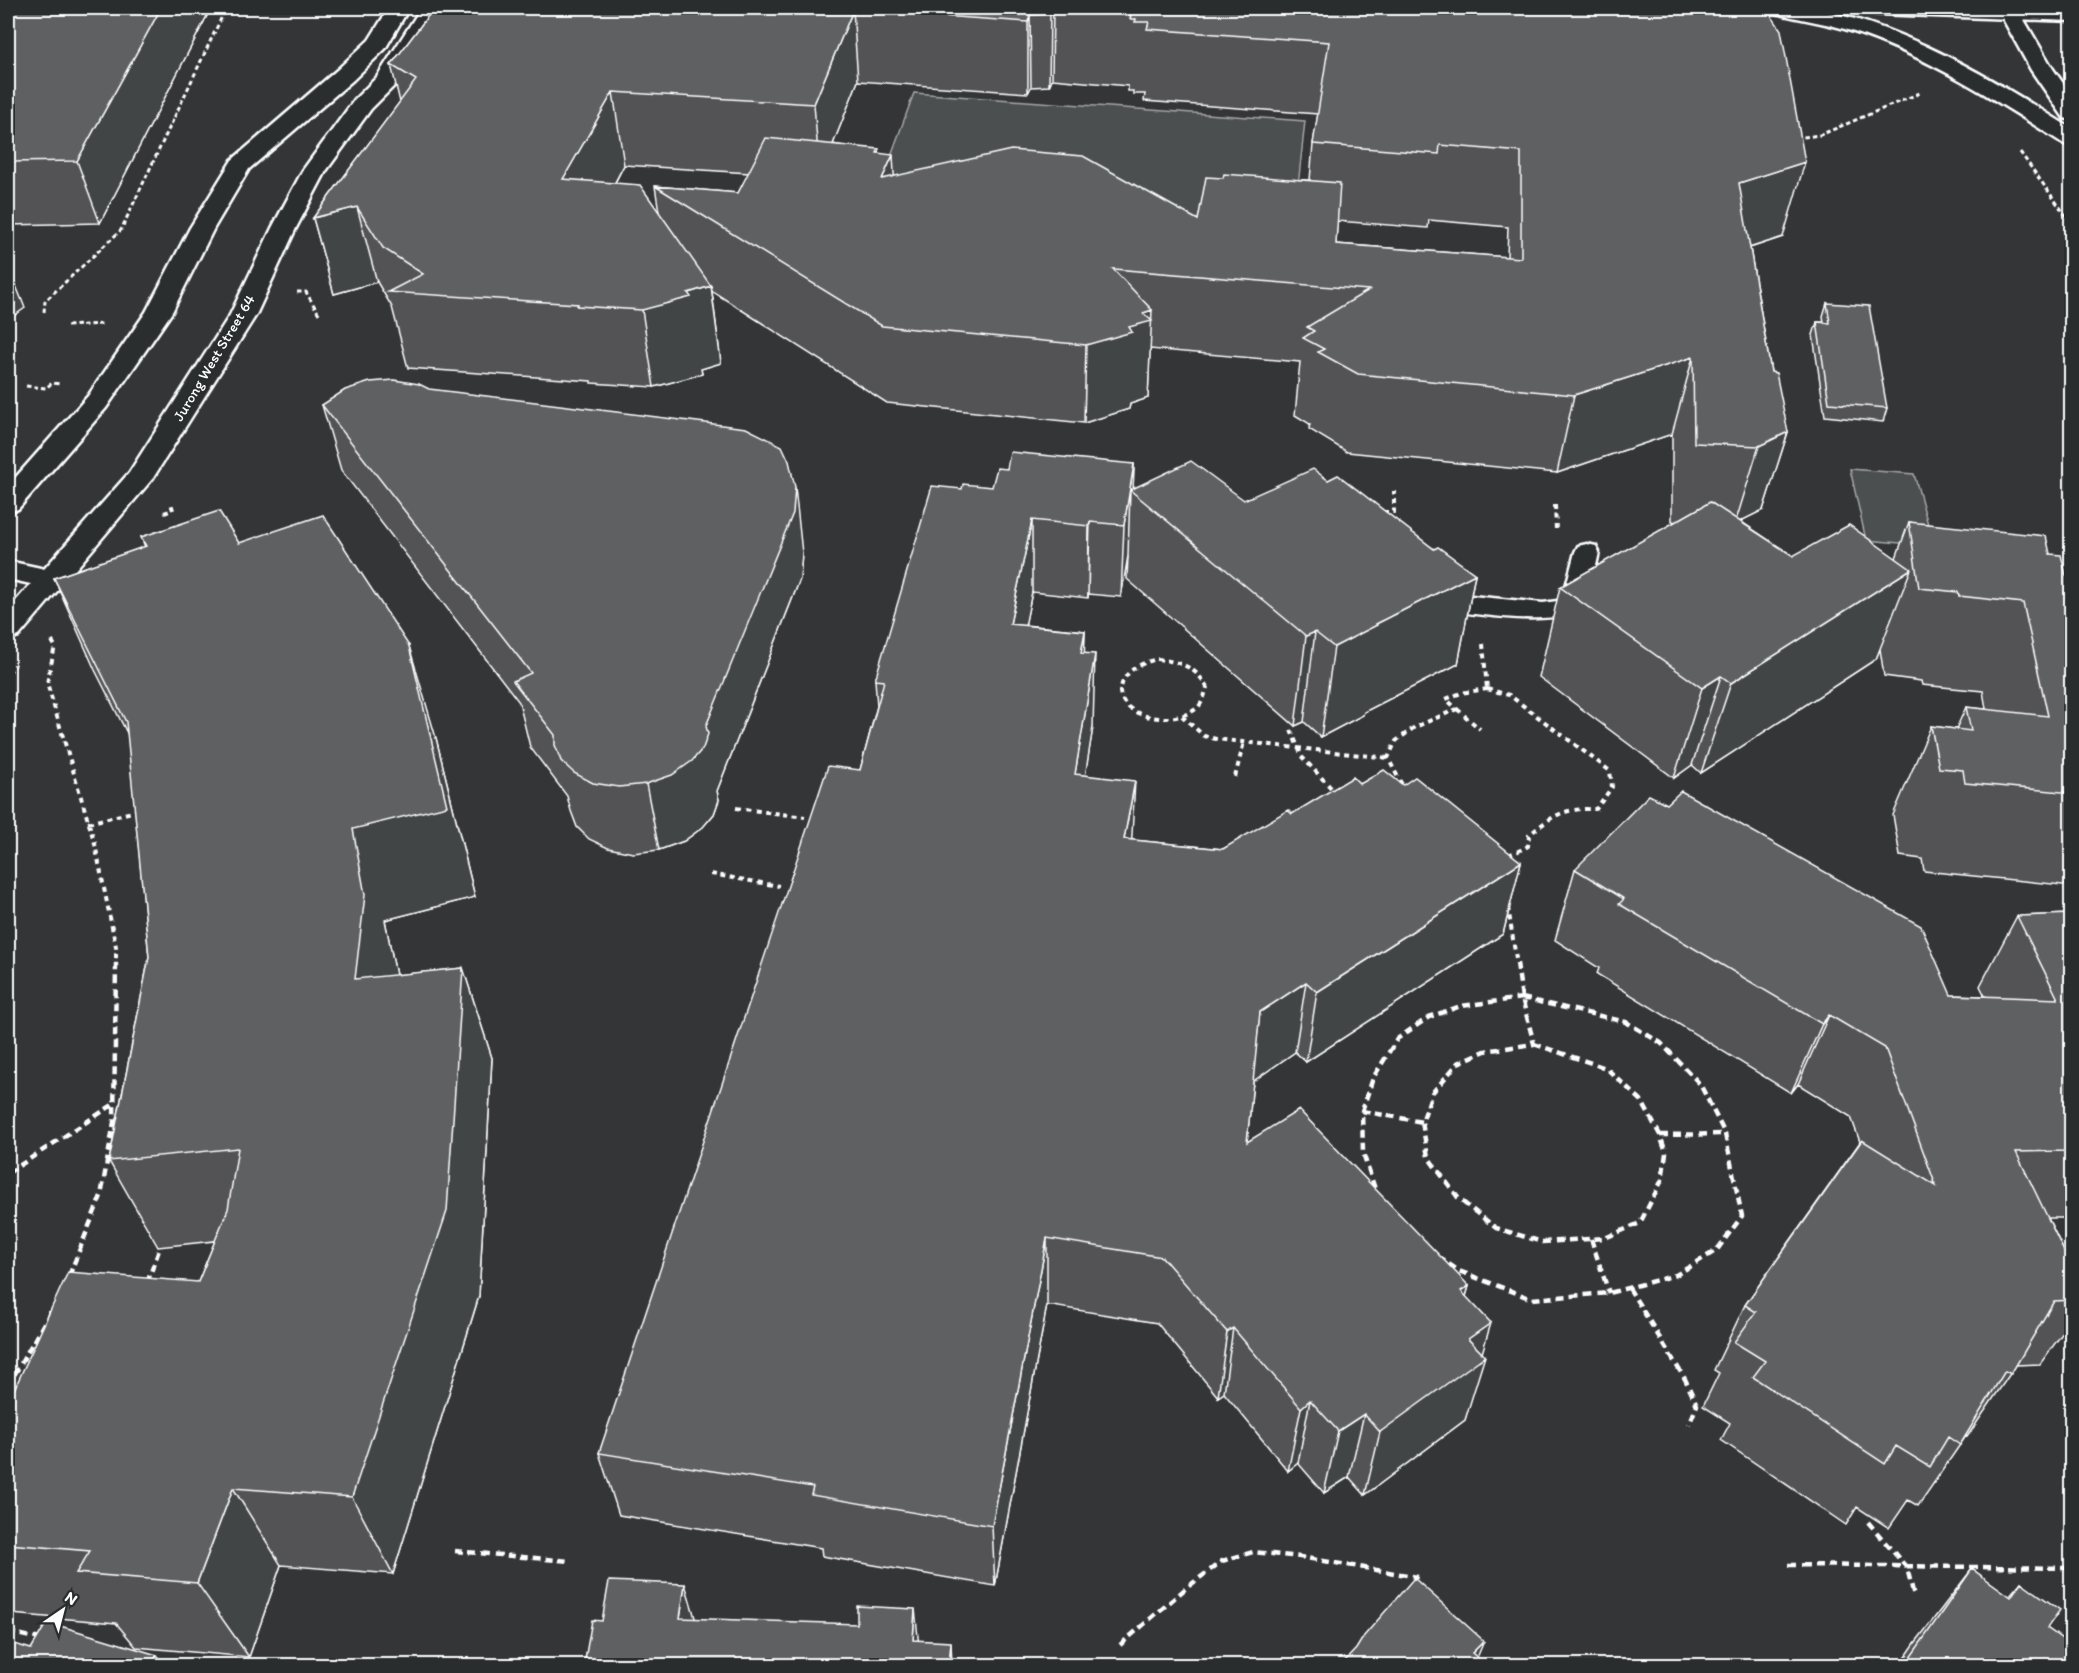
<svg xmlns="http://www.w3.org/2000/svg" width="2079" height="1673" font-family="Itim,sans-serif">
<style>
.green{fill:#4c4f50;stroke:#a6a7a8;stroke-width:1.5}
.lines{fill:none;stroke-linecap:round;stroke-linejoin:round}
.service-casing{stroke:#fff;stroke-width:5}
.minor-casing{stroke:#fff;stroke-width:5}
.tertiary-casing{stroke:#fff;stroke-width:5}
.secondary-casing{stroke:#fff;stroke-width:5}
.primary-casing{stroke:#fff;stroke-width:5}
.path-far2{stroke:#fff;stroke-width:3;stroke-dasharray:4.5 3;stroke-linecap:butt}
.path-far1{stroke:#fff;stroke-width:4;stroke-dasharray:5 4.5;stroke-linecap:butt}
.path{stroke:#fff;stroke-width:4.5;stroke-dasharray:8 5;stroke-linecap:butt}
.service{fill:#2a2d2e;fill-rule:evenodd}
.minor{fill:#2a2d2e;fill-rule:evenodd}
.tertiary{fill:#2a2d2e;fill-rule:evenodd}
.secondary{fill:#2a2d2e;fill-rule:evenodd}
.primary{fill:#2a2d2e;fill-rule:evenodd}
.wall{fill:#525354;stroke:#fff;stroke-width:1.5;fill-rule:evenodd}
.shaded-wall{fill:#424445;stroke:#fff;stroke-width:1.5}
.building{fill:#5f6162;stroke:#fff;stroke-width:1.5}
.labels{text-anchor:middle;stroke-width:4.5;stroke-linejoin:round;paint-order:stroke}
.far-street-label{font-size:15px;fill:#fff;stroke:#2a2d2e}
</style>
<rect width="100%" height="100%" fill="#333536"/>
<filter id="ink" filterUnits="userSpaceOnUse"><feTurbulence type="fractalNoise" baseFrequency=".0167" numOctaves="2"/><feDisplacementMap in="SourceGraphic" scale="12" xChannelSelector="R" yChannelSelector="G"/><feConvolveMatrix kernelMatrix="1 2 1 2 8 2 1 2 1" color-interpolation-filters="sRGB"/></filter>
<g filter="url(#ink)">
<!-- green -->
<path class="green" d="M914,93L1305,121L1292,242L871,210Z
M1850,469L1914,474L1934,546L1866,540Z"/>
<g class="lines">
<!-- service casing -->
<g class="service-casing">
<path id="service" d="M1587,544L1596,546L1599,552L1588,602C1569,632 1464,612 1430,608L1421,606L1417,600L1421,594L1430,592L1543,603L1557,601L1563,598L1575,552L1578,546Z"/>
</g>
<!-- minor casing -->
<g class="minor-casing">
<path id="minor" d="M8,561L59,572L64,579L59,586L49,588L8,579Z"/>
</g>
<!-- tertiary casing -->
<g class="tertiary-casing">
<path id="tertiary" d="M389,8H409L385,49L353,80L249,169L214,228L172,312L106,408L18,509L8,512V486L88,396L146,312L190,228L232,160L337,70L369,40Z
M421,8H441L394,86L371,109L326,171L296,228L256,315L153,478L19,636L8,639V610L129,473L230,315L272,228L303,170L355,99L377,77Z"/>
</g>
<!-- secondary casing -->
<g class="secondary-casing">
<path id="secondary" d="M1866,8L2072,9V21L1876,14L1869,12Z"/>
</g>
<!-- primary casing -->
<g class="primary-casing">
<path id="primary" d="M1769,8C1865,0 1992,78 2072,129V146L2064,144C1996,100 1926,55 1848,30C1823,22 1797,19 1772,12Z
M1997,8H2017L2053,69L2072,96V120L2064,118L2031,70Z"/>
</g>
<!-- path-far2 -->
<path class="path-far2" d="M1796,138L1820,135L1920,93
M2020,152L2072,224
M297,292H306L319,314
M44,312L45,301L121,230L226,8
M67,326L102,324
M26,386L46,388L52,383L60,384"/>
<!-- path-far1 -->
<path class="path-far1" d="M1555,505L1556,531
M1383,512H1394V491
M164,513L173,510L171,503
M52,641L55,646L47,683L95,844L116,947V965
M1483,644L1487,689
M1157,659C1180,662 1195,666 1207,687C1205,694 1203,703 1197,708C1177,725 1124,721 1120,692C1123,671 1138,664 1157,659Z
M8,673L15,665
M1487,689L1509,695L1610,771L1612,787L1596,809C1564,808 1553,815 1529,835L1528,846C1497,865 1467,855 1440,834L1447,823L1444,815L1401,783L1388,758L1396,741L1415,727L1457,709L1446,699L1461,693Z
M1457,709L1480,729
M1182,716L1204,736L1216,739L1388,758
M1291,730L1302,757L1334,791
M1235,777L1244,742
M736,808L805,817
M88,823L140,810
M711,874L779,886
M1508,907L1517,965"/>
<!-- path -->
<path class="path" d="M1517,963L1522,998L1534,1044
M1522,998L1626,1022L1661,1043L1700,1084L1725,1134L1742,1216L1717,1250L1676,1275L1609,1293L1532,1299L1459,1271L1406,1235L1378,1198L1363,1153L1362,1111L1373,1078L1397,1039L1429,1017L1461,1006Z
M1534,1044L1606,1068L1641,1100L1660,1135L1666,1153L1662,1180L1640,1223L1605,1238L1542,1242L1496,1228L1459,1199L1428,1157L1422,1122L1432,1093L1458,1063L1485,1051Z
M1362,1111L1422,1122
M1660,1135L1725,1134
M8,1173L114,1104
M1591,1239L1609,1293
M69,1276L101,1196L114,1122L116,963
M147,1283L162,1242
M1629,1288L1685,1379L1697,1405L1689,1425
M8,1386L52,1309
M1868,1522L1907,1568L1914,1596
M455,1551L569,1561
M1788,1565L2072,1568
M8,1632L40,1639
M1120,1645L1185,1589L1222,1561L1253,1552L1300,1557L1418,1577
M159,1662L170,1664"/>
<!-- service -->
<use href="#service" class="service"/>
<!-- minor -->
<use href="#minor" class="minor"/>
<!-- tertiary -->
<use href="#tertiary" class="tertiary"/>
<!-- secondary -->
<use href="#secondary" class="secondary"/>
<!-- primary -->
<use href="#primary" class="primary"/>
</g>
<!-- wall -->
<path class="wall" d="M8,8H211L100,223L8,225Z
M434,8H1762L1783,237L1750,248L1771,372L1788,432L1763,510L1740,521L1793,556L1896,558L1909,522L2050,554L2066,575L2072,576V886L1924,871L1922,859L1900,856L1893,815L1931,726L1956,729L1966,707L1986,709L1983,691L1922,685L1921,681L1884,676L1880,649L1876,659L1701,773L1692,765L1674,778L1539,677L1560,587L1676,522L1672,521V434L1557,473L1347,452L1309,429L1310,424L1295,415L1300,362L1150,349L1148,398L1130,404L1129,409L1084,423L887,403L712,291L721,363L701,369L702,374L654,387L591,383V381L408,368L392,307L377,282L334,294L313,218L400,102L391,65ZM1052,79L1128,86V91H1133V94H1145L1144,101L1318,114L1313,144L1310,180L1223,178L1198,220L894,176L879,153L833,144L858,81L1028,93L1031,87L1049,86ZM624,165L749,173L738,193L655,186L659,212L615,183ZM1429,220L1508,227L1507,257L1336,244L1337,221L1428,228Z
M1827,303L1887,408L1883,422L1825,416L1813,335L1817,322H1824L1823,316Z
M322,405L802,553L800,579L717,791L719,800L714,814L703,827L684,841L659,850L633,853L608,848L589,839L577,827L571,811L567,796L530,747L519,702L341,470Z
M1134,464L1133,489L1244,500L1328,480L1434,549L1475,574L1458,664L1364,712L1363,715L1321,737L1304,722L1295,726L1127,579L1128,556L1121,597L1088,594V598L1032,592L1025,625L1085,631L1084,653L1093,727L1085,775L1132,840L1223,849L1292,814L1360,784L1403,785L1521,862L1503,934L1306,1062L1295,1052L1253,1081L1247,1142L1469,1286L1466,1296L1482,1353L1465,1420L1365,1495L1349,1477L1324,1493L1298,1463L1288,1471L1224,1393L1218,1397L1157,1323L1047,1305L995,1586L822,1556L821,1548L619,1515L599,1453L860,770L877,706L875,680L962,489L992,487L1007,469Z
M141,537L239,543L436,738L475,897L385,920L396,975L463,968L492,1058L479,1296L393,1574L281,1565L249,1657L136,1647L116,1623L11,1614L8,1609V1403L198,1282L215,1241L158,1247L109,1161L149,957L128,735L95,670L54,578L145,547Z
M1575,869L1951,995L1985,996L1980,986L2017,916L2072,914V1218H2048L2072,1268V1320L2040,1364L2016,1365L1967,1437L1966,1436L1918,1506L1908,1500L1889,1528L1857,1507L1846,1525L1721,1440L1730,1423L1703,1406L1719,1373L1714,1370L1745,1305L1860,1142L1851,1117L1798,1084L1791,1093L1597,974L1599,968L1555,940Z
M1972,1569L2009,1596L2021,1582L2047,1628L2072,1665H1900L1915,1643Z"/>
<!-- shaded-wall -->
<path class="shaded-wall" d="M161,8H211L100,223L77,161Z
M1053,8L1052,79L1049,86L1050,14Z
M853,10L858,81L820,177L814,104Z
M1030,15L1031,87L1028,93V22Z
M613,92L624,165L577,254L563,179Z
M893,155L897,229L882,179Z
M1805,162L1783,237L1718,258L1739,183Z
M357,207L377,282L334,294L313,218Z
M8,266L25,308L8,320Z
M711,286L721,363L701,369L702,374L654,387L642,310L688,293Z
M1152,310L1148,398L1130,404L1129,409L1084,423L1086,345L1129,327L1143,313Z
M1693,357L1672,434L1557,473L1574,395Z
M1788,432L1763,510L1735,524L1759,446Z
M1134,464L1133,492L1130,490L1128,556L1121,597L1124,525Z
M795,487L802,553L800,579L717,791L719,800L714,814L703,827L684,841L659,850L646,784L706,726Z
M1032,520V592L1011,696L1010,624Z
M1090,522L1088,594V598L1089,526Z
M1911,569L1876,659L1701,773L1731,683Z
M1475,574L1458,664L1364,712L1363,715L1321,737L1334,647L1376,624Z
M1085,631L1083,703L1081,653Z
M1315,632L1304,722L1295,726L1306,636Z
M409,646L436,738L475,897L385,920L398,985L355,979L353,829Z
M1095,654L1093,727L1074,846L1075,774Z
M1721,676L1692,765L1674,778L1702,688Z
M1135,781L1131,853L1124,839Z
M1521,862L1503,934L1306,1062L1317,992Z
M463,968L492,1058L479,1296L393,1574L352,1497Z
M1306,982L1295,1052L1252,1082L1260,1012Z
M1829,1015L1798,1084L1791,1093L1822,1024Z
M1047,1238V1305L995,1586L992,1526Z
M1469,1286L1450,1352L1461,1291Z
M1491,1323L1480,1360L1485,1356L1465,1420L1365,1495L1380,1432L1468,1339Z
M1233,1328L1224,1393L1218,1397L1227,1332Z
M1310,1400L1298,1463L1288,1471L1301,1408Z
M1364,1414L1349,1477L1324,1493L1338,1431Z
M233,1488L281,1565L249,1657L197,1583Z
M685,1584L706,1655L680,1618Z
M915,1609L921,1665L913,1640Z
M1484,1641L1474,1665L1472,1653Z
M951,1642L952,1665H949Z
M157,1655L166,1665H151Z"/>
<!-- building -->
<path class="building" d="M8,8H161L77,161L8,162Z
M434,8H1052L1050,14L1030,15L1028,22L853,10L814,104L613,92L563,179L640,185L711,286L688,293L691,297L642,310L577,306L578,304L388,292L423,274L383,248L357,207L313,218L416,80L391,65Z
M1054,8H1762L1771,15L1781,30L1805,162L1739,183L1771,372L1776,373L1788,432L1759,446L1694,443L1693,357L1574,395L1358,374L1318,352L1324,349L1303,338L1314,331L1307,327L1369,290L1113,269L1152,310L1143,313L1152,321L1129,327L1132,332L1086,345L882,326L655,186L738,193L766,138L879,149L877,153L893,155L882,179L1011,150L1083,156L1198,220L1206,177L1223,178L1224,174L1340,183L1336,244L1521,258V152L1440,145L1439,154L1313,144L1329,42L1147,29L1149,22H1135L1136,19H1130L1131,15Z
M1827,303L1869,306L1887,408L1829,403L1817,322L1830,323Z
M394,380L419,384L429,389L746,428L782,446L789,461L795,487L793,513L706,726L708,734L703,748L692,761L672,775L646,784L619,787L593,783L574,773L561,761L555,745V735L513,681L531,673L322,405L345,390L370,382Z
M1010,452L1134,464L1124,525L1090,522L1089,526L1032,520L1010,624L1085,631L1081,653L1095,654L1075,774L1135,781L1124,839L1223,849L1288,810L1292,814L1353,777L1360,784L1384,770L1403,785L1415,777L1521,862L1317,992L1306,982L1260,1012L1247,1142L1299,1110L1469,1286L1461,1291L1491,1323L1468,1339L1485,1356L1380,1432L1364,1414L1338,1431L1310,1400L1301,1408L1233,1328L1227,1332L1162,1257L1047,1238L992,1526L811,1495L813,1487L599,1453L828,766L860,770L884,681L875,680L932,486L962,489L963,484L992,487L997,468L1007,469Z
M1191,461L1244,500L1313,469L1328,480L1338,475L1434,549L1438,547L1475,574L1376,624L1377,625L1334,647L1315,632L1306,636L1130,490Z
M1710,502L1793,556L1849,525L1911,569L1731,683L1721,676L1702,688L1560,587Z
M219,511L239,543L323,515L409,646L447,806L353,829L365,895L355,979L463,968L447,1211L352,1497L233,1488L197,1583L76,1573L90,1551L8,1544V1403L68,1272L198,1282L228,1209L238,1148L109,1161L149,957L126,722L54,578L146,546L141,537Z
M1909,522L2046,536L2050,554L2061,555L2066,575L2072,576V793L1965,783L1963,770L1939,768L1931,726L1971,731L1966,707L2048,716L2023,603L1959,596L1958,592L1919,588Z
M1681,791L1921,926L1951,995L2058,999L2017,916L2072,914V1151L2016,1152L2072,1268V1300L2054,1301L2011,1374L2005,1371L1960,1445L1948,1437L1930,1467L1896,1446L1885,1464L1753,1377L1765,1361L1734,1342L1756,1312L1745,1305L1862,1140L1936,1186L1885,1048L1829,1015L1822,1024L1619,904L1624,899L1575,869L1649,795L1667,804Z
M1972,1569L2011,1597L2021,1582L2060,1610L2047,1628L2072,1646V1665H1905Z
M1414,1578L1484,1641L1472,1653L1486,1665H1341L1356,1649L1364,1636Z
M609,1581L685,1584L680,1618L857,1624V1606L915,1609L913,1640L951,1642L949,1665H584L592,1620L602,1621Z
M47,1622L157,1655L151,1665H8V1642L31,1649Z"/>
</g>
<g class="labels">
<!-- far-street labels -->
<g class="far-street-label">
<text transform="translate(214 358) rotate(-59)" y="5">Jurong West Street 64</text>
</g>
</g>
<!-- margin -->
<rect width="2079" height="1673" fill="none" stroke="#2a2d2e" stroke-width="30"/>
<rect x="15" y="15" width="2049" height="1643" fill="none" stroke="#fff" stroke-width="2" filter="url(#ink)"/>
<!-- north arrow -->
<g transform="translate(63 1610) rotate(35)" stroke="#2a2d2e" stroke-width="4.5" paint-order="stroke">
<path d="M0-4.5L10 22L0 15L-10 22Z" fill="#ffffff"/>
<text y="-9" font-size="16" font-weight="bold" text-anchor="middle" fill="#ffffff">N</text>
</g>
</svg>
